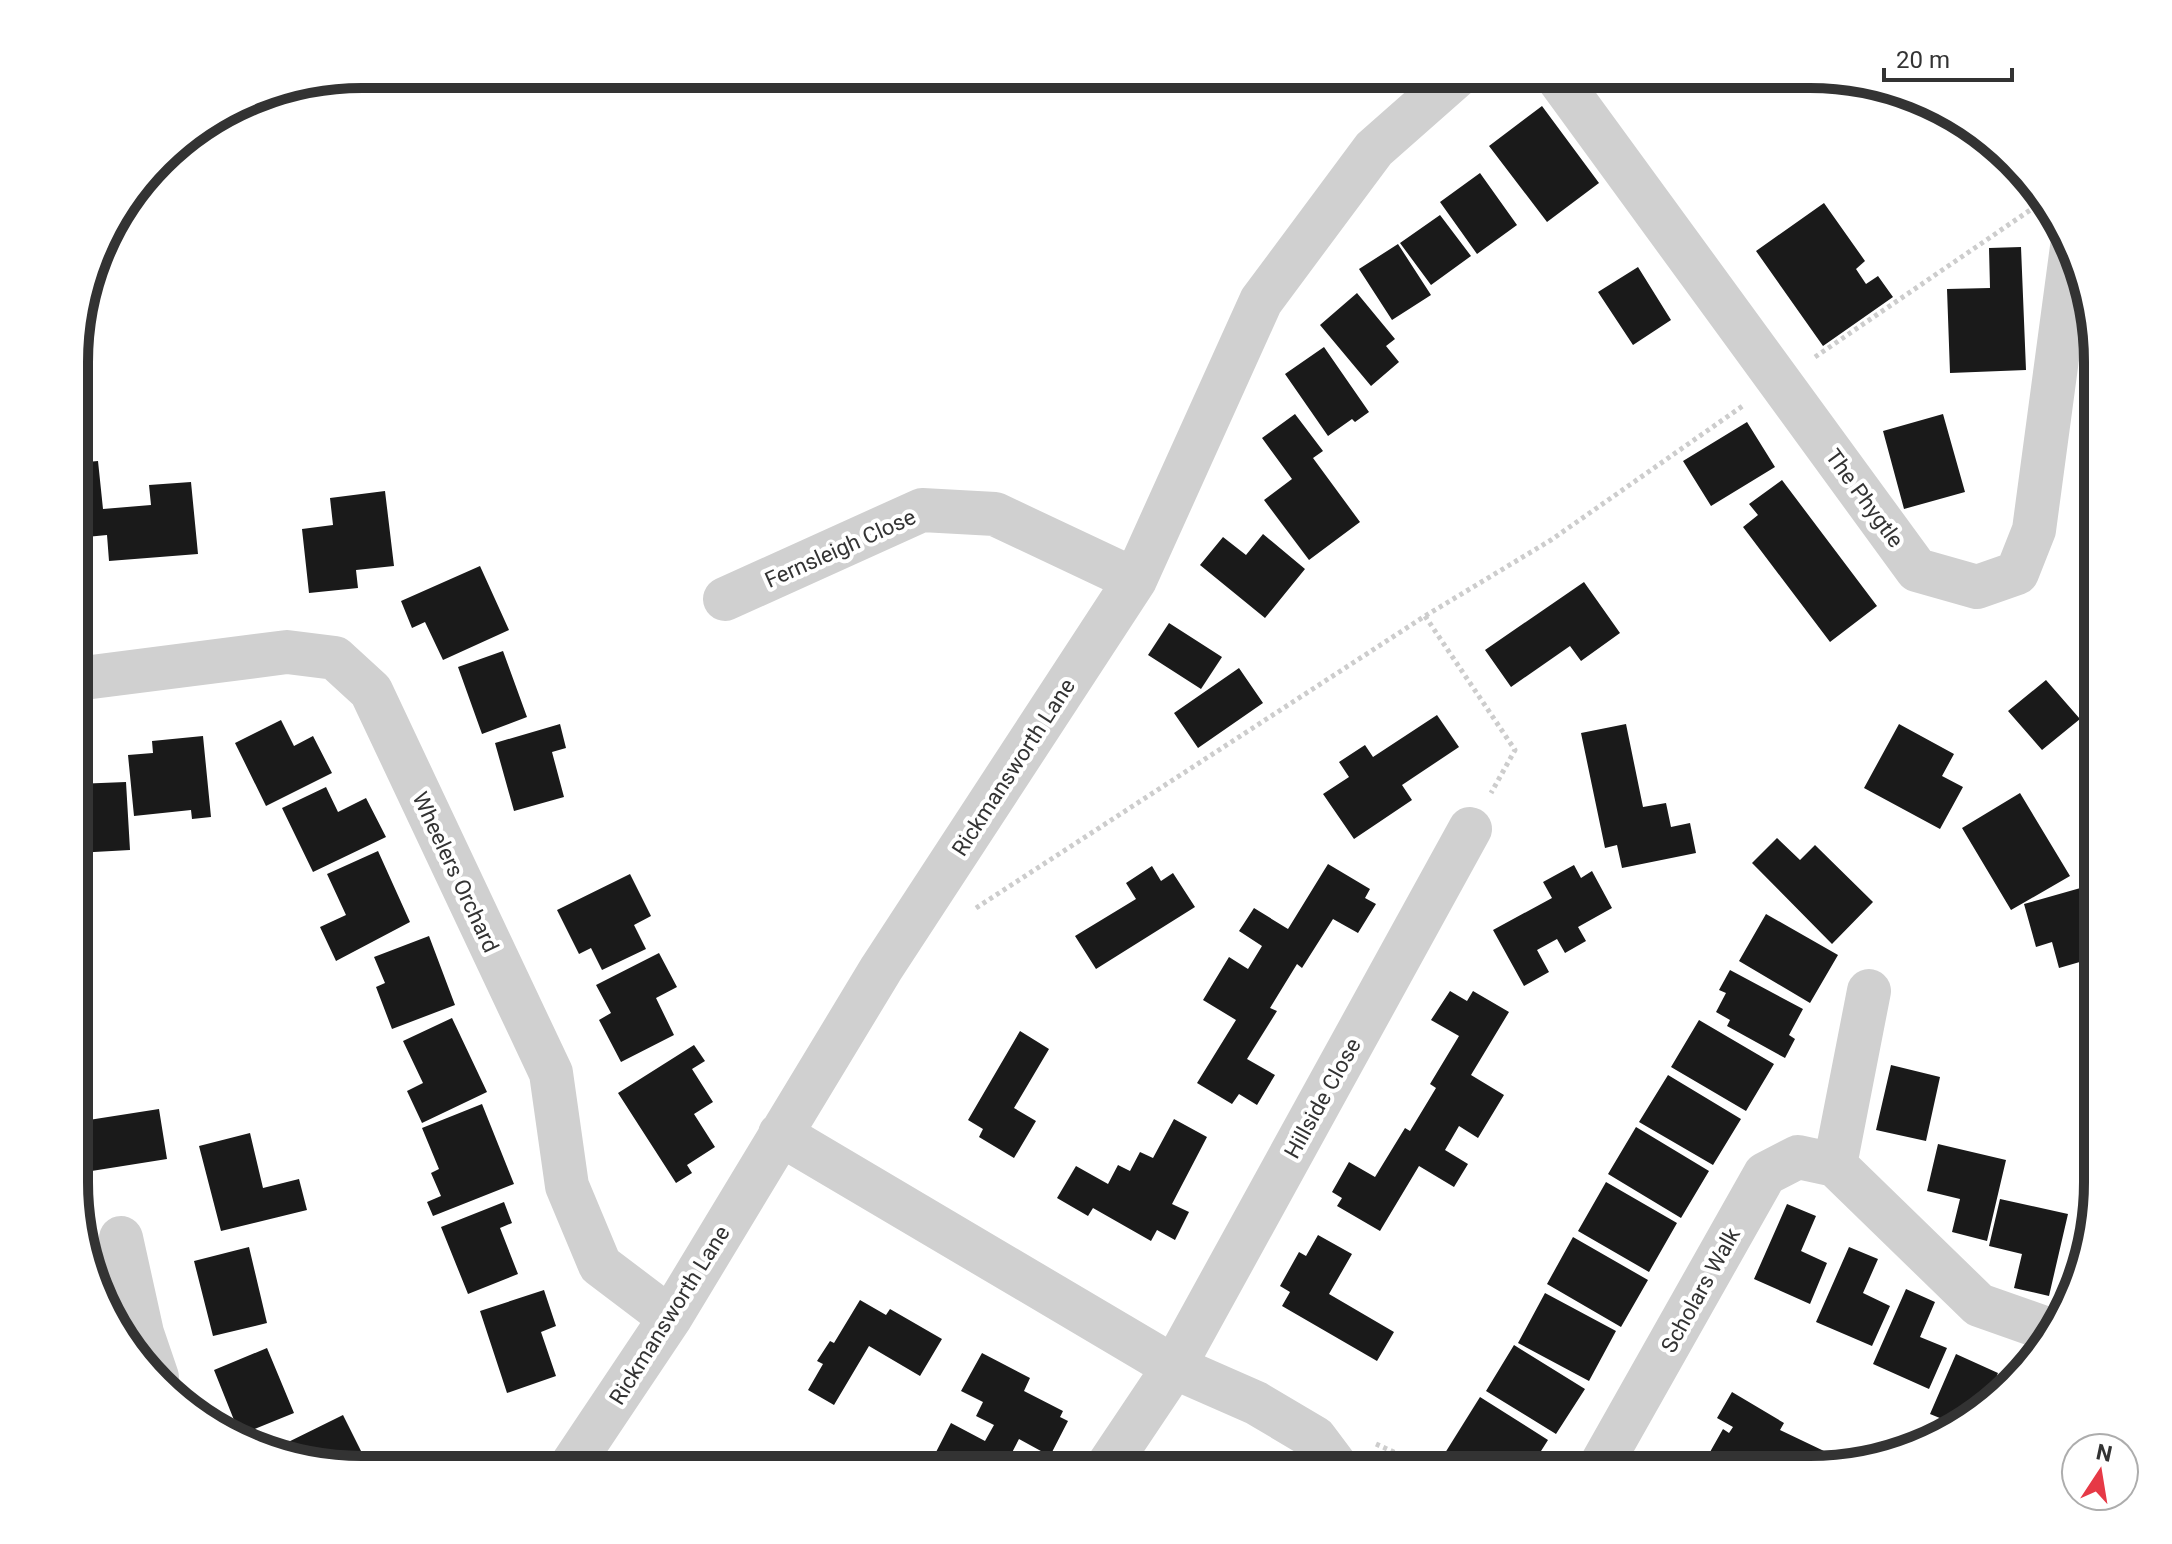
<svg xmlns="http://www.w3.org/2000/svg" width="2172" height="1544" font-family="Roboto,sans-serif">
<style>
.building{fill:#1a1a1a}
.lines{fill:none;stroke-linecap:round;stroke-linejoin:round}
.path{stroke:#cdcdcd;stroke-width:5;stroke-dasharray:4 4;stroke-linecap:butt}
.minor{stroke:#d0d0d0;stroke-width:44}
.labels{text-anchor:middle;stroke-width:8;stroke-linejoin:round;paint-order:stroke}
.street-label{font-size:22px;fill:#333;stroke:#fff}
.rim{fill:none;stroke:#333;stroke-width:10}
</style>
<rect width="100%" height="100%" fill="#fff"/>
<!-- building -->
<path class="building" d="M1542,106L1599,183L1547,222L1489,146Z
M1480,173L1517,225L1477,254L1440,202Z
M1824,203L1865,261L1856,269L1866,284L1878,276L1893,297L1823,346L1756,251Z
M1440,215L1471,256L1431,285L1400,243Z
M1398,244L1431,295L1392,320L1359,269Z
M2021,247L2026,370L1950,373L1947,289L1990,288L1989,248Z
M1638,267L1671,320L1633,345L1598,292Z
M1357,293L1395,339L1386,346L1399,362L1371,386L1320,325Z
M1324,347L1369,412L1355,422L1352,419L1328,436L1285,374Z
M1295,414L1323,451L1313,458L1360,522L1309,560L1264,500L1292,479L1262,438Z
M1943,414L1965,492L1904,509L1883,431Z
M1747,422L1775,467L1711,506L1683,461Z
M98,461L103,509L151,505L149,485L191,482L198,554L109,561L107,535L76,538V463Z
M1782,480L1877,606L1830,642L1743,527L1758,515L1749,504Z
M385,491L394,566L356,570L358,588L309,593L302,529L333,525L330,498Z
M1263,534L1305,569L1265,618L1200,565L1223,537L1246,555Z
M480,566L509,630L443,660L425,622L412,628L401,601Z
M1584,582L1620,633L1581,661L1570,646L1511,687L1485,650Z
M1169,623L1222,657L1201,689L1148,655Z
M503,651L527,717L482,734L458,667Z
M1239,668L1263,703L1198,748L1174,713Z
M2046,680L2080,719L2042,750L2008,711Z
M1437,715L1459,747L1402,785L1412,800L1354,839L1323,794L1349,777L1339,762L1365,745L1373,757Z
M281,720L294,746L313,736L332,773L266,806L235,743Z
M560,724L566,748L552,752L564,797L514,811L495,743Z
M1626,724L1643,807L1666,803L1671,827L1690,823L1696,853L1622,868L1617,845L1605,848L1581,733Z
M1899,724L1954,754L1942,776L1963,787L1940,829L1864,788Z
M203,736L211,817L192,819L191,810L134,816L128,755L153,753L152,741Z
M126,782L130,850L76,853V784Z
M326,787L338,812L366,798L386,837L313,872L282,808Z
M2020,793L2070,876L2011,910L1962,828Z
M1777,838L1800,860L1815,845L1873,902L1832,944L1752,863Z
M378,851L410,922L336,961L320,927L346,915L327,874Z
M1328,864L1370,889L1365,898L1376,904L1358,933L1333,919L1302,968L1297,964L1270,1008L1277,1011L1247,1059L1275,1075L1257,1105L1239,1094L1232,1104L1197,1083L1236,1020L1203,1000L1229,957L1248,969L1262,946L1239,931L1254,908L1288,929Z
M1574,865L1581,878L1592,871L1612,908L1578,927L1586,941L1565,953L1557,939L1537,950L1549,972L1524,986L1493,930L1552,898L1543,882Z
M1152,866L1161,881L1173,873L1195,907L1096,969L1075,936L1136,899L1126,883Z
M630,874L651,916L634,925L646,949L602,970L591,948L579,954L557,910Z
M2091,885L2097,909V957L2059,968L2052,942L2036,947L2024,904Z
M1766,914L1838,955L1810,1003L1739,961Z
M429,936L455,1005L392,1029L376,987L385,983L374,957Z
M659,953L677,987L656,998L674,1035L621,1062L599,1020L611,1013L596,985Z
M2097,967V1003L2091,1005L2080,973Z
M1730,970L1803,1009L1789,1035L1795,1039L1785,1058L1727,1026L1730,1020L1716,1012L1726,993L1719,990Z
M1450,991L1467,1001L1473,991L1509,1012L1471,1075L1504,1095L1478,1138L1459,1126L1445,1150L1468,1164L1454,1187L1419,1166L1380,1231L1337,1206L1342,1198L1332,1192L1349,1162L1375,1177L1405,1128L1410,1131L1436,1088L1430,1084L1459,1036L1431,1020Z
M452,1018L487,1092L422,1123L407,1091L423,1083L403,1041Z
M1699,1020L1774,1064L1746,1111L1671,1067Z
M1020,1031L1049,1049L1014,1108L1036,1121L1014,1158L979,1137L983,1129L968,1120Z
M694,1045L705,1061L692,1069L713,1102L694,1114L715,1147L687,1165L692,1173L676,1183L618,1093Z
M1891,1065L1940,1077L1926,1141L1876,1130Z
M1668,1075L1741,1119L1713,1165L1639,1122Z
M482,1104L514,1184L433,1216L427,1202L441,1196L431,1173L439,1169L422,1128Z
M159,1109L167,1159L79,1173L76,1122Z
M1174,1119L1207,1137L1172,1204L1189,1212L1175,1240L1157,1230L1151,1241L1093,1208L1088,1216L1057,1198L1076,1166L1108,1184L1118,1165L1130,1171L1140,1152L1153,1158Z
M1636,1127L1709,1171L1681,1218L1608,1174Z
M250,1133L263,1188L299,1179L307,1210L221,1231L199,1146Z
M1938,1144L2006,1160L1987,1241L1952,1232L1960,1199L1927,1191Z
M1606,1182L1677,1223L1649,1272L1578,1231Z
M2000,1199L2068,1214L2049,1296L2014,1288L2022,1254L1989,1246Z
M504,1202L512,1223L500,1228L518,1274L468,1294L441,1227Z
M1787,1204L1816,1216L1801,1251L1827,1263L1810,1304L1754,1279Z
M1318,1235L1352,1254L1329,1294L1394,1332L1377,1361L1282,1306L1290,1292L1280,1286L1299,1252L1306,1256Z
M1573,1237L1648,1280L1621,1327L1547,1284Z
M249,1247L267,1323L213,1336L194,1261Z
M1849,1247L1878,1259L1863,1293L1890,1306L1872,1346L1816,1322Z
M1906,1289L1935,1302L1920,1337L1947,1348L1929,1389L1873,1364Z
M544,1290L556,1326L541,1332L556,1376L507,1393L480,1311Z
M1545,1293L1616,1331L1589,1381L1518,1343Z
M860,1300L886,1315L890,1309L942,1339L920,1376L869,1346L834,1405L808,1390L823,1364L817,1361L830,1341L834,1343Z
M1514,1345L1585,1389L1556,1434L1486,1391Z
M267,1348L294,1413L240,1435L214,1370Z
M982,1353L1030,1378L1024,1391L1063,1411L1060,1417L1068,1421L1050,1456L1019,1439L1003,1470H950L953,1464L935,1454L951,1423L985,1441L994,1425L976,1416L983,1402L961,1391Z
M1956,1354L1998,1373L1993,1385L2001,1388L1948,1432L1952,1423L1930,1414Z
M1732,1392L1784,1423L1780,1430L1824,1451L1814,1469L1802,1465L1800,1470H1741L1710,1452L1723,1429L1729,1433L1733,1427L1717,1418Z
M1480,1397L1548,1440L1529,1470H1454L1440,1461Z
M343,1415L367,1463L354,1469H343L272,1455L270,1451Z
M767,1455L793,1470H759Z
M1393,1457L1424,1470H1387Z"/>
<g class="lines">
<!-- path -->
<path class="path" d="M1815,357L2042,202
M1425,616L1515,750L1491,793
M976,908L1425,616L1551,540L1744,405
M1376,1444L1434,1470"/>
<!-- minor -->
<path class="minor" d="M1555,74L1917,570L1977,587L2017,573L2034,530L2072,247
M725,599L922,510L995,514L1135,580
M76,679L287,652L335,658L371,691L551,1073L567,1186L600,1265L670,1318
M780,1134L1174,1367L1256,1403L1315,1438L1339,1470
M1835,1165L1869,991
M121,1238L142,1333L157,1377
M569,1469L670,1318L881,969L1135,580L1261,301L1374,149L1459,74
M1105,1470L1174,1367L1470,829
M1598,1470L1765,1174L1798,1157L1835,1165L1979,1305L2053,1331"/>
</g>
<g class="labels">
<!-- street labels -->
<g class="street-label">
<text transform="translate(1865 498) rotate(54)" y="8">The Phygtle</text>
<text transform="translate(840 548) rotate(-24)" y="8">Fernsleigh Close</text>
<text transform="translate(1013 767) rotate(-57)" y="8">Rickmansworth Lane</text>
<text transform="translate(456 872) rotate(65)" y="8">Wheelers Orchard</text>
<text transform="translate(1322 1098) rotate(-61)" y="8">Hillside Close</text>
<text transform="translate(1700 1290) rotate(-61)" y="8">Scholars Walk</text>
<text transform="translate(669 1315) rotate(-58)" y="8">Rickmansworth Lane</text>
</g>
</g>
<!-- crop -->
<path d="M0 0H2172V1544H0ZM362 88H1810A274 274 0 0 1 2084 362V1182A274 274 0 0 1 1810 1456H362A274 274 0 0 1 88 1182V362A274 274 0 0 1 362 88Z" fill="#fff" fill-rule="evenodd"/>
<path class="rim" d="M362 88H1810A274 274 0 0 1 2084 362V1182A274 274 0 0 1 1810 1456H362A274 274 0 0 1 88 1182V362A274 274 0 0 1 362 88Z"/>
<!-- north arrow -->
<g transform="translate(2100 1472) rotate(12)"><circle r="38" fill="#ffffff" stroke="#adadad" stroke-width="2"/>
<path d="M0-6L14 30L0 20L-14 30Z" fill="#e63946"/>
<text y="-12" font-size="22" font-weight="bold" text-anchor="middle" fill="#333333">N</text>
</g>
<!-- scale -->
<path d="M1884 68v12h128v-12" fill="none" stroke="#333333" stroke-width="4"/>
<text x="1896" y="68" font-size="24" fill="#333333" stroke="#ffffff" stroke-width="6" paint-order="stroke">20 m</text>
</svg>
